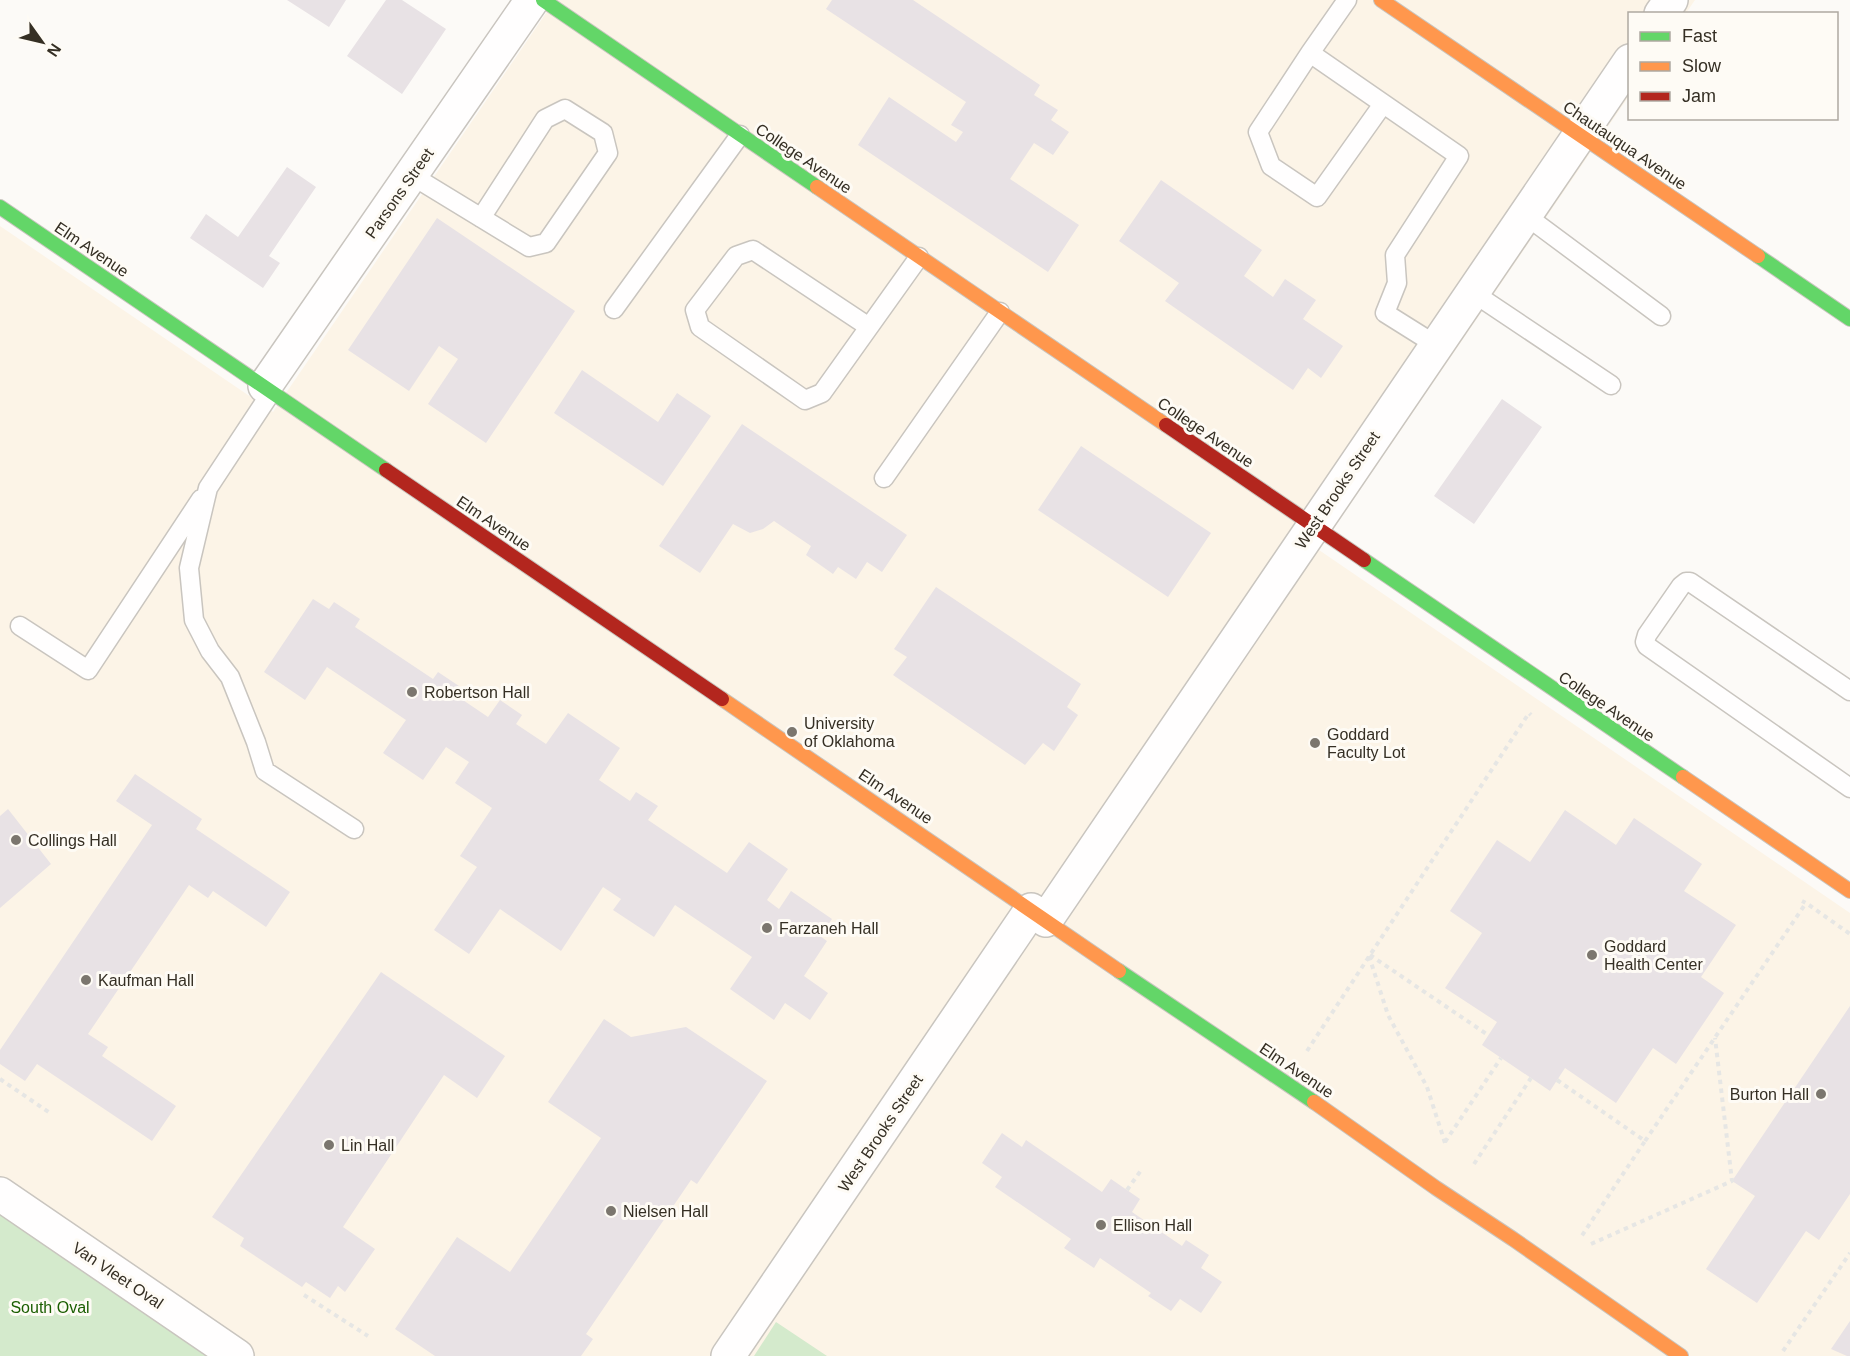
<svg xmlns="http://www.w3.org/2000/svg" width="1850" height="1356" font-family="Helvetica,sans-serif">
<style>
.built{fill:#fcf4e7}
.green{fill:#d4eacc}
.building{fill:#e8e2e5}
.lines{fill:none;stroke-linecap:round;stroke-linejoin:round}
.lane-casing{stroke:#c9c5bf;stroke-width:21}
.street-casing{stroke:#c9c5bf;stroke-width:36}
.fast-casing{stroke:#c9c5bf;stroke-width:16}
.slow-casing{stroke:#c9c5bf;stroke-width:16}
.jam-casing{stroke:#c9c5bf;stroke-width:16}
.path{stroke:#e6e6e4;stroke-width:4;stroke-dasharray:4.5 4.5;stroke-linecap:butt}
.lane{stroke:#fffefe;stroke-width:18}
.street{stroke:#fffefe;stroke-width:33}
.fast{stroke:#63d668;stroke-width:14}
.slow{stroke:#ff974d;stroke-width:14}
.jam{stroke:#b3261e;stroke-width:14}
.poi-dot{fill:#7b766e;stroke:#fefbf5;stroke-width:2}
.labels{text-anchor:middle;stroke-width:6;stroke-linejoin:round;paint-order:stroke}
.street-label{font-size:16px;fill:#352f24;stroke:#fefbf5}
.poi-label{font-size:16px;fill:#352f24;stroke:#fefbf5;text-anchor:start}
.park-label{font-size:16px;fill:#1a5e00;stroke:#fefbf5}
</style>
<rect width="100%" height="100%" fill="#fcfaf7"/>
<!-- built -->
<path class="built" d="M555,0H1695L1686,13L1630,14L1629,96L1319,550L1850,913V1356H0V226L273,412Z"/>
<!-- green -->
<path class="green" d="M0,1213L210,1356H0Z
M776,1322L827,1356H754Z"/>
<!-- building -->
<path class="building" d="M287,0H346L329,27Z
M386,0H402L446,29L402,94L347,56Z
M832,0H913L1040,85L1034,95L1058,110L1051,120L1069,132L1053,155L1034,143L1010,179L1079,225L1048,272L858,145L889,97L956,142L963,132L951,125L966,102L826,9Z
M287,167L316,187L269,256L280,263L263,288L190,238L206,214L238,237Z
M1161,180L1262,250L1244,276L1273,297L1285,279L1316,300L1303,319L1343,346L1321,378L1308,368L1293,390L1165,301L1179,283L1119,241Z
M437,218L575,311L486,443L428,404L458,359L439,346L409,391L348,350Z
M582,370L658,422L677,393L711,416L663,486L554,413Z
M1502,399L1542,427L1474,524L1434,496Z
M742,424L907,535L882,572L867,562L856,579L838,567L833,574L806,555L811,546L774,521L763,529L750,533L733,524L700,573L659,546Z
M1081,446L1211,533L1168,597L1038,510Z
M936,587L1081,684L1067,707L1078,715L1054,751L1043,743L1025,765L893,675L907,657L894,649Z
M313,599L329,609L334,602L360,619L355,627L433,679L438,672L462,688L457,696L488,717L500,700L522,715L516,724L546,744L568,713L620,748L599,780L630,801L636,792L658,806L648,820L727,873L749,842L788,869L767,900L779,909L791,891L832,919L820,936L827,941L804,976L828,993L810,1020L785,1003L774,1020L730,989L752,957L675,905L654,937L613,910L621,899L603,887L561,951L500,909L469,954L434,930L477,867L460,856L492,808L455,783L469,762L446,747L423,780L383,753L406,720L327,667L305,700L264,672Z
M135,774L202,819L196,829L290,892L266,927L213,891L208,898L189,885L88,1034L108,1047L102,1056L176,1106L152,1141L37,1064L25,1081L0,1064V1050L152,825L116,801Z
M8,809L51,864L0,908V816Z
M1565,810L1616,845L1634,818L1702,864L1684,891L1736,925L1701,977L1724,993L1676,1064L1653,1048L1616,1103L1565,1068L1550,1091L1531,1078L1482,1045L1497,1022L1445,988L1482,933L1450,911L1497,840L1530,862Z
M381,972L505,1056L477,1098L444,1075L343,1227L375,1249L345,1292L338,1286L330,1298L306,1282L302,1287L240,1246L244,1238L212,1217Z
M1850,1006V1194L1819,1240L1806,1231L1757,1303L1706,1269L1755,1196L1732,1181Z
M604,1019L631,1037L686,1027L767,1081L697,1184L691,1180L586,1334L593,1339L581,1356H435L395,1329L457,1237L510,1272L601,1138L548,1102Z
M1002,1133L1022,1147L1026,1140L1102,1192L1111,1179L1140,1199L1132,1212L1182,1246L1186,1240L1209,1255L1201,1268L1222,1282L1201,1313L1180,1299L1171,1311L1148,1296L1151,1293L1100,1258L1094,1268L1064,1248L1071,1239L995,1187L1002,1177L982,1163Z
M1850,1321V1356H1847L1831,1349Z"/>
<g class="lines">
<!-- lane casing -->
<g class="lane-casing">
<path id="lane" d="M1310,53L1347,0
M1383,104L1317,197L1271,166L1258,132L1310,53L1459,156L1395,255L1397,283L1385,313L1436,345
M411,175L529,247L546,243L608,153L603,133L565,109L545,119L481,218
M1525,215L1661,316
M1472,292L1611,385
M614,309L740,135
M869,327L753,250L736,256L695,310L700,327L805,400L822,393L919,257
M272,391L208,488L189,568L194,620L210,651L230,677L256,742L265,771L354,829
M884,478L1000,312
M20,626L88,670L201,499
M1850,691L1690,582H1686L1681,586L1647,635L1645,642L1647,646L1850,788"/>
</g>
<!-- street casing -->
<g class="street-casing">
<path id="street" d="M1661,14L1671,0
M265,386L532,0
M1046,920L1630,61
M0,1194L237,1356
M728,1356L1031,910"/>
</g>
<!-- fast casing -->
<g class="fast-casing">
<path id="fast" d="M543,0L817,187
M0,207L386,470
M1758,256L1850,319
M1364,560L1683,777
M1119,971L1314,1102"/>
</g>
<!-- slow casing -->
<g class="slow-casing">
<path id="slow" d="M1381,0L1758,256
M817,187L1166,425
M722,699L1119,971
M1683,777L1850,891
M1314,1102L1436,1188L1513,1239L1681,1356"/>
</g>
<!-- jam casing -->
<g class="jam-casing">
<path id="jam" d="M1166,425L1364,560
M386,470L722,699"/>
</g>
<!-- path -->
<path class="path" d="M1809,905L1850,934
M1370,955L1488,1035
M1369,956L1388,1015L1427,1087L1445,1143
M1307,1051L1529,713L1531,715
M0,1079L50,1113
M1557,1080L1645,1141L1581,1237
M1645,1141L1806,903L1802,901
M1445,1142L1501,1058
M1474,1164L1531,1078
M1127,1190L1142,1169
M1591,1244L1732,1181L1715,1038
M304,1295L368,1336
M1783,1351L1850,1253"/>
<!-- lane -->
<use href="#lane" class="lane"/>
<!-- street -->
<use href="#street" class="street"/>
<!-- fast -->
<use href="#fast" class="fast"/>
<!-- slow -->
<use href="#slow" class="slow"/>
<!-- jam -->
<use href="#jam" class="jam"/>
</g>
<!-- markers -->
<g class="poi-dot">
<circle cx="412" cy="692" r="6"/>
<circle cx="792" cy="732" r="6"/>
<circle cx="1315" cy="743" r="6"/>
<circle cx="16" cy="840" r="6"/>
<circle cx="767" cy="928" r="6"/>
<circle cx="1592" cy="955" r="6"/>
<circle cx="86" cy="980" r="6"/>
<circle cx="1821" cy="1094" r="6"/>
<circle cx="329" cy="1145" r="6"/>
<circle cx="611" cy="1211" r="6"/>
<circle cx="1101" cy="1225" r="6"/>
</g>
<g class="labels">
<!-- street labels -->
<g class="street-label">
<text transform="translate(1625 145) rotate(34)" y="6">Chautauqua Avenue</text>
<text transform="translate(804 158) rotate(34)" y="6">College Avenue</text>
<text transform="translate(399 193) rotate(-55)" y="6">Parsons Street</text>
<text transform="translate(92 249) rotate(34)" y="6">Elm Avenue</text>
<text transform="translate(1206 432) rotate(34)" y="6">College Avenue</text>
<text transform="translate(1337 490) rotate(-56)" y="6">West Brooks Street</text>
<text transform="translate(494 523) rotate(34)" y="6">Elm Avenue</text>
<text transform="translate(1607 706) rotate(34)" y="6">College Avenue</text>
<text transform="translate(896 796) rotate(34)" y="6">Elm Avenue</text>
<text transform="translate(1297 1070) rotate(34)" y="6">Elm Avenue</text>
<text transform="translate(880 1133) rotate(-56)" y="6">West Brooks Street</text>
<text transform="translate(118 1275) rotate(34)" y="6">Van Vleet Oval</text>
</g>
<!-- poi labels -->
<g class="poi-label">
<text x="424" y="698">Robertson Hall</text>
<text x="804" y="729">University<tspan x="804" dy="18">of Oklahoma</tspan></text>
<text x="1327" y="740">Goddard<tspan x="1327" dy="18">Faculty Lot</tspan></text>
<text x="28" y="846">Collings Hall</text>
<text x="779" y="934">Farzaneh Hall</text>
<text x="1604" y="952">Goddard<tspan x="1604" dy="18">Health Center</tspan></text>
<text x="98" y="986">Kaufman Hall</text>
<text x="1809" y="1100" text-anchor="end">Burton Hall</text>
<text x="341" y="1151">Lin Hall</text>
<text x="623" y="1217">Nielsen Hall</text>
<text x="1113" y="1231">Ellison Hall</text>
</g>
<!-- park labels -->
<g class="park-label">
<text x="50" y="1313">South Oval</text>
</g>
</g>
<!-- legend -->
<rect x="1628" y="12" width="210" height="108" fill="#fefbf5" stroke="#aea9a1" stroke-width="1.5"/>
<rect x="1640" y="32" width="30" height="9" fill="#63d668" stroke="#aea9a1" stroke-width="1.5"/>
<text x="1682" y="42" font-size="18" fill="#352f24">Fast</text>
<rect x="1640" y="62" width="30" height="9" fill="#ff974d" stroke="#aea9a1" stroke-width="1.5"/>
<text x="1682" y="72" font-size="18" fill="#352f24">Slow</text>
<rect x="1640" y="92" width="30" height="9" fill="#b3261e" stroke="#aea9a1" stroke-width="1.5"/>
<text x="1682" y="102" font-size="18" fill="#352f24">Jam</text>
<!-- north arrow -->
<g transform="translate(42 42) rotate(124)" stroke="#fefbf5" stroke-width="4.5" paint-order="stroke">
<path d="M0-4.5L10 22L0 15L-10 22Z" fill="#352f24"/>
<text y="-9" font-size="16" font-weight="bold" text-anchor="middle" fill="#352f24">N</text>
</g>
</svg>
